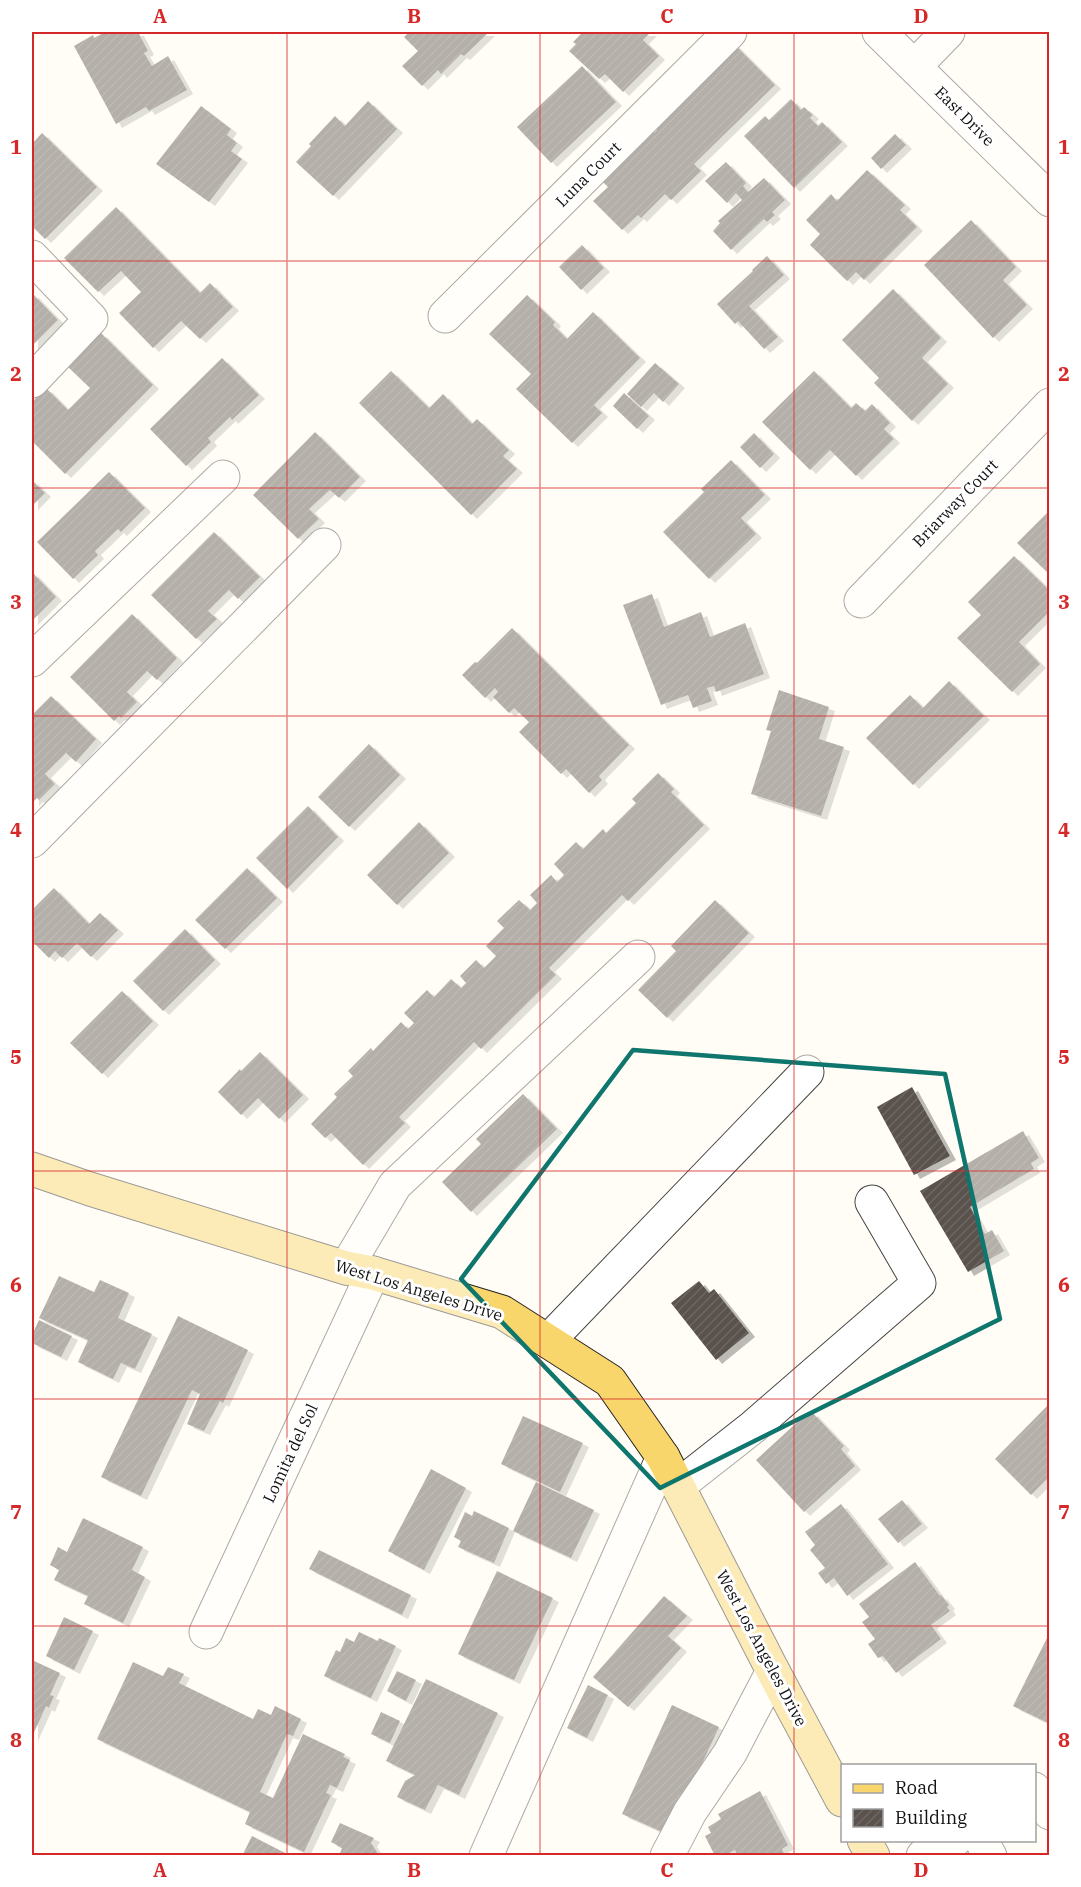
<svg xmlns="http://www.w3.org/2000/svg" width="1081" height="1887" font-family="'IBM Plex Serif',serif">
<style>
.building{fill:url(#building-hatch);filter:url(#shadow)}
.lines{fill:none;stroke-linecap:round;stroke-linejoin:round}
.minor-casing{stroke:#444;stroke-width:35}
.major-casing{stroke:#222;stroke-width:35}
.minor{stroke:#fff;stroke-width:33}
.major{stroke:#f9d66b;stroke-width:33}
.marked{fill:none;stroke:#0f766e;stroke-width:4.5;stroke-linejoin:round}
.grid{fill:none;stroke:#d62828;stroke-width:1.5;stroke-opacity:0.55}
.labels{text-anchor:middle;stroke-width:6;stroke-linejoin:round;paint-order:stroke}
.street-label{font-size:16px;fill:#111;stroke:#fff}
.neatline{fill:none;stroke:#d62828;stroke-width:2}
.grid-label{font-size:20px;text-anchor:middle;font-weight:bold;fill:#d62828}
</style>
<defs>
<pattern id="building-hatch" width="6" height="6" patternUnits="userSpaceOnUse" patternTransform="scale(1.5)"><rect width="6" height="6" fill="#5a524d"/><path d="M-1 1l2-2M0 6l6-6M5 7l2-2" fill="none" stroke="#6d6662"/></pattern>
<filter id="shadow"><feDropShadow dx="6" dy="4" stdDeviation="0" flood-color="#0004"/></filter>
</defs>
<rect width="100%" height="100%" fill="#fffdf5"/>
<!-- building -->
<path class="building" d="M105,32H138L148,51L144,53L152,66L168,56L187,90L149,111L146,107L116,124L74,46L93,35L94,38Z
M409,32H489L464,56L461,54L441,74L438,70L422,86L402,66L418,51L404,37Z
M583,32H651L643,40L659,56L623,92L605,74L599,79L569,51L576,44L573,42Z
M733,43L775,85L694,164L701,171L671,200L665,194L641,218L638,215L622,230L593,201L608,187L598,177L648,127L654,133L657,130L651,124Z
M582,66L616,102L551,163L517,127Z
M791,99L801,110L804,107L813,115L810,118L818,126L822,122L842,142L794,188L744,136L765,116L769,120Z
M368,101L397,129L333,196L296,162L311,146L309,144L335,116L345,126Z
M201,106L231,129L227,135L237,143L231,151L242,159L209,202L156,164Z
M42,133L97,187L45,239L32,226V187L34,184L32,181V144Z
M895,134L906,145L881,169L871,158Z
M726,162L746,183L743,186L748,192L764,178L785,200L772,212L775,215L767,222L764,219L731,250L713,231L720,223L718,221L742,200L736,193L727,203L705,181Z
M867,170L905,205L900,210L917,227L864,280L856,272L847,281L810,245L820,234L806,220L831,194L837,201Z
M116,207L200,293L210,283L233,307L200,339L181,321L153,348L119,313L141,292L121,271L98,292L64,258Z
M971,220L1016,267L1003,280L1027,305L993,338L924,265Z
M582,245L604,268L581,290L559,267Z
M767,256L784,275L749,306L778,337L764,349L738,321L735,324L717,304L753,271L752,270Z
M893,289L941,338L922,358L948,384L912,421L874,383L879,378L842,340Z
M32,293L58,320L32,346Z
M527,295L555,322L553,325L567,339L593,312L640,358L594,405L602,413L572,443L516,389L531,374L489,334Z
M101,333L153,385L65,474L32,441V402L46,388L68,410L90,388L68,367Z
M222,358L259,395L232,420L230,417L208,438L211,442L186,466L150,429Z
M655,363L679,384L663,402L654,393L641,407L627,394Z
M391,371L429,408L443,394L472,424L477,419L509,450L503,456L517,469L471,515L359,403Z
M814,371L851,408L856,403L865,411L872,404L890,423L884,429L894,439L856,476L830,450L810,470L762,422Z
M624,393L649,416L637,429L613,406Z
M315,432L360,477L339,498L330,490L309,509L319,519L298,539L253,495Z
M754,433L774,454L760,468L740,447Z
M731,460L765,495L741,518L756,534L709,579L663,532L704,492L701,489Z
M109,472L145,508L121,532L118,529L95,551L98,555L73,579L37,542Z
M32,480L45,493L32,506Z
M1050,510V575L1017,543Z
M214,532L260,577L238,599L229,590L208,611L217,619L196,639L151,595Z
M1014,556L1050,591V611L1019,642L1040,664L1012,692L957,638L981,615L968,602Z
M32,572L56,597L32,621Z
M652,594L664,627L701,612L710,637L745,623L764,674L716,692L714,686L707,688L712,701L693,708L688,695L661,705L623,605Z
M132,614L177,658L157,680L147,671L127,692L137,702L121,718L119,716L114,721L70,677Z
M512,628L629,745L599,776L602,780L589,793L566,769L561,774L519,732L529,722L514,708L509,713L493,697L498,692L495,688L485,698L462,675L475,662L477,663Z
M949,681L984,716L913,785L866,738L910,695L923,708Z
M779,690L829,707L819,739L844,747L821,816L751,794L771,731L766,730Z
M51,696L96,739L76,762L66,753L45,774L55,784L39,800L37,798L33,802L32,715Z
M369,744L400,775L349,827L318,797Z
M658,773L674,789L671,792L704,825L628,901L622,895L549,968L556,975L481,1049L474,1042L399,1117L405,1123L363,1165L331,1133L325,1138L311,1124L337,1097L334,1094L353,1076L348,1071L371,1048L373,1051L401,1022L408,1029L414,1023L404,1013L427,990L434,997L451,979L461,988L466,983L460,976L476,960L484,968L496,956L486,946L504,928L497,921L519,900L530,910L537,903L530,895L551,875L557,882L564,875L554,864L576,842L583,849L603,829L606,833L636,803L632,799Z
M308,806L338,837L287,889L256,858Z
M419,822L449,853L397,905L367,875Z
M247,868L277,898L225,949L195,920Z
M54,888L89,924L100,913L118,930L91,957L77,943L62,958L55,951L49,958L34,943L32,945V910Z
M715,900L749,933L667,1018L638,990L676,951L671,946Z
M185,929L215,960L163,1011L133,981Z
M122,991L153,1021L102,1074L70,1043Z
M260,1052L303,1095L279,1119L258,1098L241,1115L218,1092L240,1069L241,1071Z
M912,1087L950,1156L914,1175L877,1107Z
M523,1094L557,1129L471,1212L442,1182L481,1144L476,1139Z
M1023,1131L1039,1158L1031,1163L1034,1169L970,1207L985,1234L992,1230L1004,1251L968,1272L920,1191Z
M59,1276L94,1292L100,1280L129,1293L118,1318L152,1334L135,1369L121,1363L113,1379L78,1362L88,1340L39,1318Z
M699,1281L709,1293L714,1289L749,1333L716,1360L671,1303Z
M178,1316L248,1350L223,1403L220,1401L204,1431L187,1424L200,1394L192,1390L141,1496L101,1477Z
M39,1320L72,1336L61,1357L32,1343V1335Z
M1047,1406L1050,1409V1476L1031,1495L995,1459Z
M812,1412L844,1446L841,1449L855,1466L804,1512L756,1460L804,1416L806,1418Z
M523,1416L583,1443L560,1492L501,1464Z
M431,1469L466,1488L424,1570L388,1551Z
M536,1482L594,1510L571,1558L513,1531Z
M902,1500L922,1524L898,1543L878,1519Z
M841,1504L888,1564L847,1596L834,1578L826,1584L818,1573L825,1568L810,1550L815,1545L805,1532Z
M474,1511L509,1528L494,1563L458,1547L461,1541L454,1537L465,1512L472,1516Z
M83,1518L143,1547L132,1570L145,1577L123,1623L84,1604L88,1596L54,1580L59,1570L50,1565L58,1547L67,1552Z
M319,1550L411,1595L402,1615L309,1569Z
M915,1562L940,1596L941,1595L949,1605L947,1607L950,1611L931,1625L941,1639L896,1673L883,1656L878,1658L868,1644L875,1639L862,1622L869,1617L859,1604Z
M497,1571L553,1598L514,1680L458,1654Z
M664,1596L687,1616L668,1636L681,1648L628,1707L593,1677Z
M64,1617L93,1631L74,1670L46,1656Z
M359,1632L378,1641L379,1638L396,1646L371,1698L324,1676L336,1650L340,1652L346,1638L354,1642Z
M1050,1632V1724L1013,1706Z
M32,1660L60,1673L50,1695L54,1696L49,1708L46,1706L32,1737Z
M133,1662L163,1676L168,1667L184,1674L179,1683L253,1719L258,1709L271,1715L275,1706L301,1719L293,1736L287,1734L260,1792L273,1798L303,1734L345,1754L343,1757L350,1760L337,1788L330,1785L326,1793L331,1795L304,1852L245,1824L250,1812L97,1739Z
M397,1671L416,1680L406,1701L387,1691Z
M426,1679L498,1713L459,1795L438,1785L425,1810L397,1797L405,1781L415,1775L386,1761Z
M588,1685L608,1695L587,1738L567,1728Z
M672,1705L719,1727L669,1835L622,1814Z
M381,1712L400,1721L390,1743L371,1734Z
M760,1791L788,1845L782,1849L785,1856H738L735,1850L724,1856H715L705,1836L711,1833L708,1827L721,1819L718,1814Z
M340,1823L374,1838L371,1843L377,1852L375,1856H339L342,1848L331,1842Z
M252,1836L291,1856H242Z"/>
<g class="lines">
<!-- minor casing -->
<g class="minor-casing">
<path id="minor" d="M879,32L1050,200
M915,66L948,32
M32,257L91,319L32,381
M445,316L730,32
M861,601L1050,405
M32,660L223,477
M32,841L324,545
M346,1268L395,1185L638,957
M548,1341L807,1072
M678,1486L753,1427L919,1283L872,1202
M206,1632L373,1273
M1034,1789L1050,1813
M981,1840L990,1856
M486,1856L663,1457
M667,1856L690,1812L730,1753L773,1671
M923,1856L955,1840"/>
</g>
<!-- major casing -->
<g class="major-casing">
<path id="major" d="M32,1169L90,1189L346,1268L373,1273L502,1312L610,1381L663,1457L773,1671L842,1800
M864,1840L873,1856"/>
</g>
<!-- minor -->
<use href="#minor" class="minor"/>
<!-- major -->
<use href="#major" class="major"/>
</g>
<!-- marked area -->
<path d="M0 0H1081V1887H0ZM633,1050L945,1074L1000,1319L660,1488L461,1279Z" fill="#fffdf5" fill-opacity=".55" fill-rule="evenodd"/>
<path class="marked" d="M633,1050L945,1074L1000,1319L660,1488L461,1279Z"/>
<!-- grid -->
<path class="grid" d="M287,32V1856M540,32V1856M794,32V1856M32,261H1050M32,488H1050M32,716H1050M32,944H1050M32,1171H1050M32,1399H1050M32,1626H1050"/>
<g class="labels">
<!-- street labels -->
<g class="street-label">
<text transform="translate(965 116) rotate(45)" y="6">East Drive</text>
<text transform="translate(588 174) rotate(-45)" y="6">Luna Court</text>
<text transform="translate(955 503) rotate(-46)" y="6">Briarway Court</text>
<text transform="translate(419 1290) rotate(17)" y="6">West Los Angeles Drive</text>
<text transform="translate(290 1453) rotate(-65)" y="6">Lomita del Sol</text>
<text transform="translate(762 1648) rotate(62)" y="6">West Los Angeles Drive</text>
</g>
</g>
<!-- border -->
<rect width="1081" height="1887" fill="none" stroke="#ffffff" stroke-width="66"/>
<!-- legend -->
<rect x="841" y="1764" width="195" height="78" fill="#ffffff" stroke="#a0a0a0" stroke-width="1.5"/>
<rect x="853" y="1784" width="30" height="9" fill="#f9d66b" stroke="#a0a0a0" stroke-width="1.5"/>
<text x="895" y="1794" font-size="18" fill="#111111">Road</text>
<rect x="853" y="1809" width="30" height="18" fill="url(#building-hatch)" stroke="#a0a0a0" stroke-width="1.5"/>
<text x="895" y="1824" font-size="18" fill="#111111">Building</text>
<rect x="33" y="33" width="1015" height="1821" class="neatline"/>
<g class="grid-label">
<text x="160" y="23">A</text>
<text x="414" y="23">B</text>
<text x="667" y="23">C</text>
<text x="921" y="23">D</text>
<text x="16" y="154">1</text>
<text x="1064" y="154">1</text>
<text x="16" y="381">2</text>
<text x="1064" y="381">2</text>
<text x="16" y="609">3</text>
<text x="1064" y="609">3</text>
<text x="16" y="837">4</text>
<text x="1064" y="837">4</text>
<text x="16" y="1064">5</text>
<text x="1064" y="1064">5</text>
<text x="16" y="1292">6</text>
<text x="1064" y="1292">6</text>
<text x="16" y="1519">7</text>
<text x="1064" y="1519">7</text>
<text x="16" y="1747">8</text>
<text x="1064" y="1747">8</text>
<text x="160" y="1877">A</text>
<text x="414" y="1877">B</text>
<text x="667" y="1877">C</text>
<text x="921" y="1877">D</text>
</g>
</svg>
